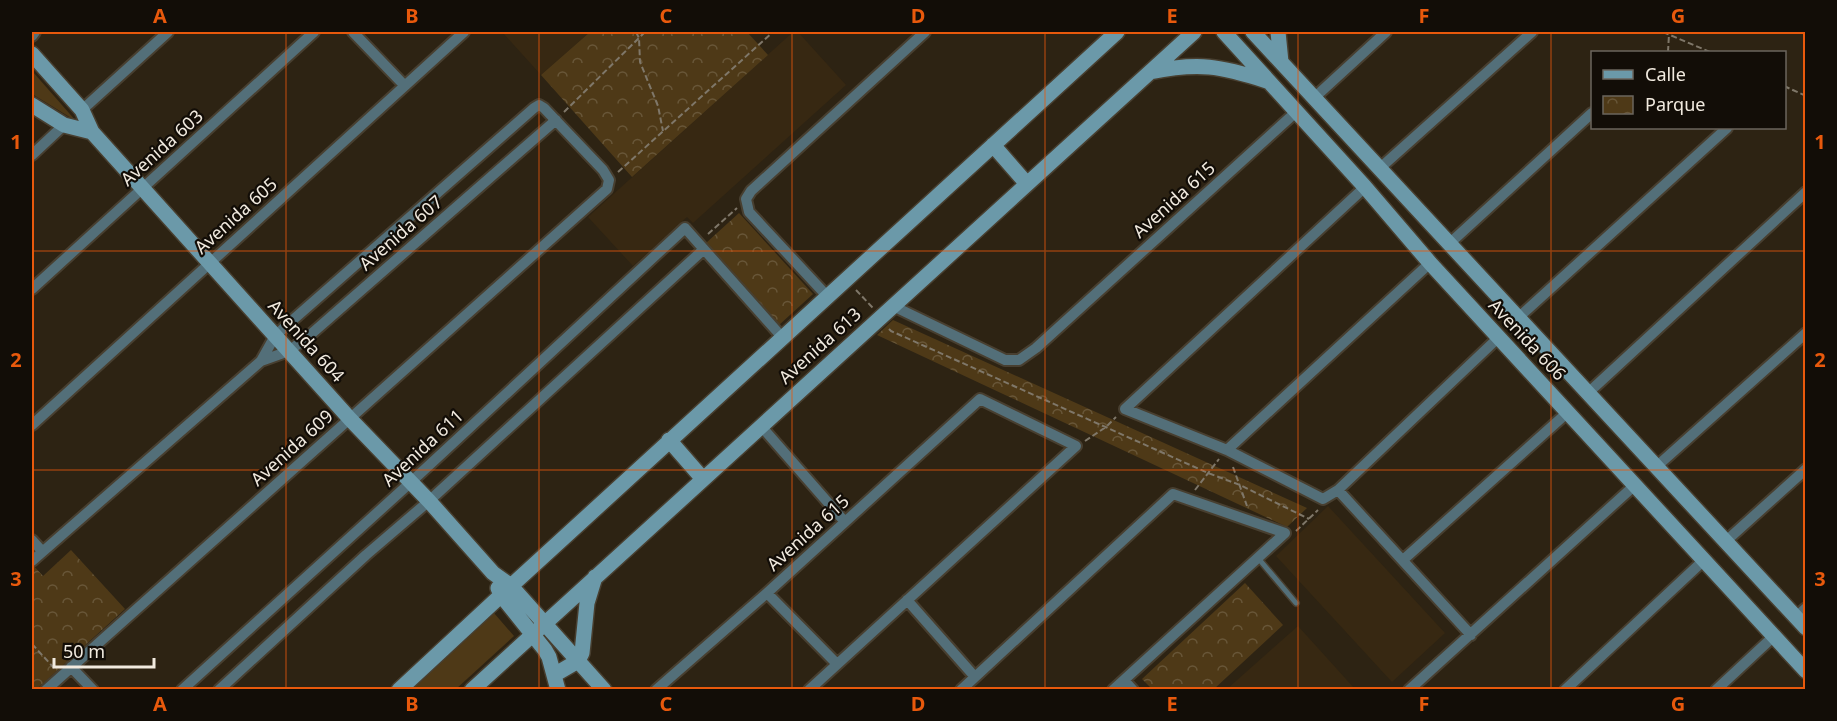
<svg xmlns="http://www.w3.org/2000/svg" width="1837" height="721" font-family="'Noto Sans',sans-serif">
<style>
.built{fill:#372812}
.park{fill:url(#park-crowns)}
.garden{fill:#4e3917}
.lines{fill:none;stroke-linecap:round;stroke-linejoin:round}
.lane-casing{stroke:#483f30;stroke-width:8}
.street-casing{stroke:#483f30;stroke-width:14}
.secondary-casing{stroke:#483f30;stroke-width:18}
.path{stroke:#7f7769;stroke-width:2;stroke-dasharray:6 3;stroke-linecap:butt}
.lane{stroke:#536f79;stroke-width:5}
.street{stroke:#536f79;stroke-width:10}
.secondary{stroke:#6b99a9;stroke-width:15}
.grid{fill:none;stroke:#e8590c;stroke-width:1.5;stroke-opacity:0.55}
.labels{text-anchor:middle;stroke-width:4.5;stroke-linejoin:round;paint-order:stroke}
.street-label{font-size:18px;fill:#f1eadf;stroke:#120d07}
.neatline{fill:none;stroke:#e8590c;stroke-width:2}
.grid-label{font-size:20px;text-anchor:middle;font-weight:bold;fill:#e8590c}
</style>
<defs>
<pattern id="park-crowns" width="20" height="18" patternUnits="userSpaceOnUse" patternTransform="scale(1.5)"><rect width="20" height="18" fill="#4e3917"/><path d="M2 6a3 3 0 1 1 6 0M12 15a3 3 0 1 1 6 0" fill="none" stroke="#685638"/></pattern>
</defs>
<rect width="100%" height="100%" fill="#2d2313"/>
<!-- built -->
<path class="built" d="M502,32H590L541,75Z
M793,32H798L846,85L693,223L687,217L633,266L588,217Z
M1328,506L1445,633L1392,682L1276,556Z
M1298,626L1355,689H1227Z"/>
<!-- park -->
<path class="park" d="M590,32H747L768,55L632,177L541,75Z
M739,213L813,294L779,325L706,243Z
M893,320L1307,508L1287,527L877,335Z
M71,550L125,609L37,689H32V564L43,576Z
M1245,583L1283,625L1214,689H1152L1142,679Z"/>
<!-- garden -->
<path class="garden" d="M33,72L76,121L32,94Z
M494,613L514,636L456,689H411Z"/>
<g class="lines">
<!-- lane casing -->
<g class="lane-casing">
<path id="lane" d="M1258,558L1296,603"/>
</g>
<!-- street casing -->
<g class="street-casing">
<path id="street" d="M353,32L404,85
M32,36L35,32
M1314,98L1386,32
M82,110L168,32
M32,155L64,125
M1379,169L1532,32
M1365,187L1125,409L1227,450L1323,499L1338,490L1499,337
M1449,244L1592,113
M32,289L314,32
M827,296L749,212L746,199L751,191L925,32
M893,306L1005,360H1019L1036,348L1296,112
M1518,318L1727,128
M261,361L289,351L310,335L556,120
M1588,393L1806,192
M32,425L464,32
M761,426L845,522
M1227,450L1430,263
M1656,467L1806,333
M1338,490L1471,635
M32,540L42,551
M1726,541L1806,469
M1403,560L1568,412
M32,561L261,361L275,336L295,318L534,108L539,105L544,108L603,170L609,180L607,189L46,690
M767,593L837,664
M907,600L975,677
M1796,617L1806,608
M71,667L93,690
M1124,680L1133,690
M182,690L411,482L685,228L782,337
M219,690L366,555L429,501L703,250
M656,690L767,593L980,399L1076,446L809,690
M961,690L1173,494L1285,533L1113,690
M1409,690L1635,485
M1565,690L1704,560
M1716,690L1774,636"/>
</g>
<!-- secondary casing -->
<g class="secondary-casing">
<path id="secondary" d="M1224,32L1365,187L1430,263L1806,671
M1253,32L1806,628
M1278,32L1281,62
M32,54L82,110L92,132L350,419L429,501L493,573L511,586L604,690
M1150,72C1199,62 1220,66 1267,81
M32,105L64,125L92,132
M993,145L1027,184
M669,440L703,479
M498,588L501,595L545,650L549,657L558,690
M554,675L578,661L582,653L587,603L595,577
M399,690L511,586L1117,32
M472,690L1194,32"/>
</g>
<!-- path -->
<path class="path" d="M636,32L639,38L640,62L658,106L663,131
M1663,32L1710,52
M1668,52L1669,34
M1784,86L1806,96
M564,112L645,32
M618,172L773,32
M708,234L737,208
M856,290L873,308
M889,329L891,331L1208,473L1240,485L1309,519
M1085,441L1106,427L1116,417
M1233,467L1247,506
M1195,490L1219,459
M1296,531L1318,510
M32,644L54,668"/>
<!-- lane -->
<use href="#lane" class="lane"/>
<!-- street -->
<use href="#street" class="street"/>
<!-- secondary -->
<use href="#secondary" class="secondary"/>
</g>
<!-- grid -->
<path class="grid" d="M286,32V690M539,32V690M792,32V690M1045,32V690M1298,32V690M1551,32V690M32,251H1806M32,470H1806"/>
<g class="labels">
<!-- street labels -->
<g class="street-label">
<text transform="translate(162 148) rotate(-42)" y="6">Avenida 603</text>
<text transform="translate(1174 200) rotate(-42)" y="6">Avenida 615</text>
<text transform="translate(236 216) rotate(-42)" y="6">Avenida 605</text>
<text transform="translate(401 233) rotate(-41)" y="6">Avenida 607</text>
<text transform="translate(1527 340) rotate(47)" y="6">Avenida 606</text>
<text transform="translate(306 341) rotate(48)" y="6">Avenida 604</text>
<text transform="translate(820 346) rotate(-42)" y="6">Avenida 613</text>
<text transform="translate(292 448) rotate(-42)" y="6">Avenida 609</text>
<text transform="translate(423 448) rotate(-43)" y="6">Avenida 611</text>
<text transform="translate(808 533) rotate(-42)" y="6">Avenida 615</text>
</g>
</g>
<!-- border -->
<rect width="1837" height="721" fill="none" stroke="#120d07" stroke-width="66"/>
<!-- legend -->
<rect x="1591" y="51" width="195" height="78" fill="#120d07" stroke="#6b655d" stroke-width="1.5"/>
<rect x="1603" y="70" width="30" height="9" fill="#6b99a9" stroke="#6b655d" stroke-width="1.5"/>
<text x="1645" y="81" font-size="18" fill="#f1eadf">Calle</text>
<rect x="1603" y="96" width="30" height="18" fill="url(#park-crowns)" stroke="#6b655d" stroke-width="1.5"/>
<text x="1645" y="111" font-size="18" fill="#f1eadf">Parque</text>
<!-- scale -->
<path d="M54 658v9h100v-9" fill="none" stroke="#f1eadf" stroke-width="3"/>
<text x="63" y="658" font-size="18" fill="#f1eadf" stroke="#120d07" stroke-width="4.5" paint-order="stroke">50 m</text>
<rect x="33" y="33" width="1771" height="655" class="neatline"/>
<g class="grid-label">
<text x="160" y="23">A</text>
<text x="412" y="23">B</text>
<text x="666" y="23">C</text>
<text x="918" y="23">D</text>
<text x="1172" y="23">E</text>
<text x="1424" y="23">F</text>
<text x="1678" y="23">G</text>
<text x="16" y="149">1</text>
<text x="1820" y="149">1</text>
<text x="16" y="367">2</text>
<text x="1820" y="367">2</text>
<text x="16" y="586">3</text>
<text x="1820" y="586">3</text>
<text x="160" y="711">A</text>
<text x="412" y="711">B</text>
<text x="666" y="711">C</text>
<text x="918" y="711">D</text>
<text x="1172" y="711">E</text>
<text x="1424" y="711">F</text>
<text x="1678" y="711">G</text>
</g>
</svg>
